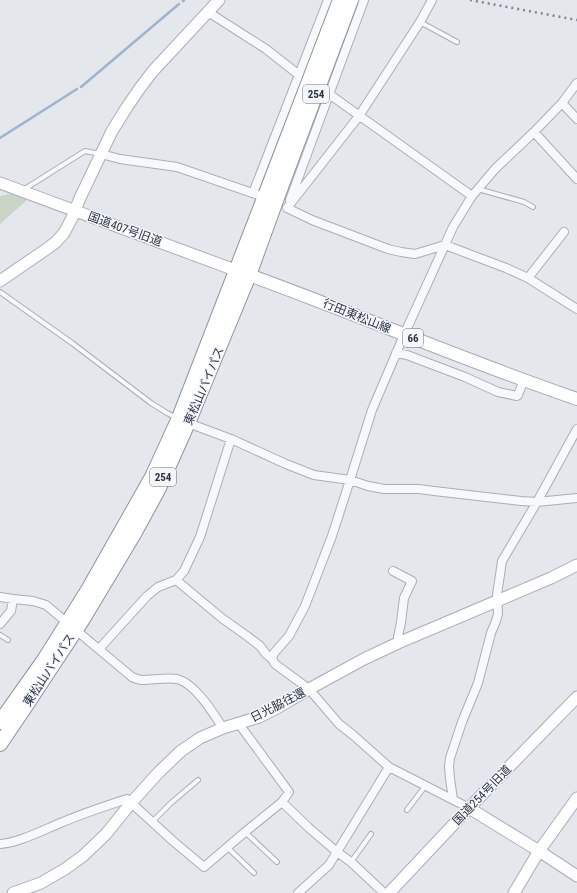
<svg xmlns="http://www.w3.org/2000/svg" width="577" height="893" font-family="'Roboto Condensed','Noto Sans JP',sans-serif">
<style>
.green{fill:#c9d6c5}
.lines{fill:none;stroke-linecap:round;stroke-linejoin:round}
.stream{stroke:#9fb4cc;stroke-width:2.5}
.lane-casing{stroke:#a9aeb7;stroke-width:6}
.street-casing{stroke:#a9aeb7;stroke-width:10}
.secondary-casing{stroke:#a9aeb7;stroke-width:13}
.primary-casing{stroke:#a3abb8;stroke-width:14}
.highway-casing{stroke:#8b94a3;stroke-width:16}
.lane{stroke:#f7f8fa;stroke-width:4}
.street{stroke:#f7f8fa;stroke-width:8}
.secondary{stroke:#fff;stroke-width:11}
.primary{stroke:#fff;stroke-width:12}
.highway{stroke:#fff;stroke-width:14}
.rail{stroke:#7d8696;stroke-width:2.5;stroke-dasharray:2 4;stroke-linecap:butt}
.highway-bridge-casing{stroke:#8b94a3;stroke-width:16;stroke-linecap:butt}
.highway-bridge{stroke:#fff;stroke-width:14}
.labels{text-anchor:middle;stroke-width:3;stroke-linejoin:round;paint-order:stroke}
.shield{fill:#f4f6f9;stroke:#676e7b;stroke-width:1}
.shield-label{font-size:11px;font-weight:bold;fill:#2b3445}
.street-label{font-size:12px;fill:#2b3445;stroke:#f4f6f9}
</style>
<rect width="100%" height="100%" fill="#e4e7ec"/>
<!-- green -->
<path class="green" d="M10,194L27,200L0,224V196Z"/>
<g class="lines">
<!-- stream -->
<path class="stream" d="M183,1L184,0
M81,87L179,4
M0,138L77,89"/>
<!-- lane casing -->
<g class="lane-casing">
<path id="lane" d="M420,22L457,42
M478,189L524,202L533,207
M23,190L85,151L100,154
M0,292L72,343L151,403L167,413L177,418
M0,635L8,640
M407,810L426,785
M152,822L171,803L198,780
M245,832L277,862
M227,847L254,873
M351,862L371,834"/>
</g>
<!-- street casing -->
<g class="street-casing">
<path id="street" d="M432,0L420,22L359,116L287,208L312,220L388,249L401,252L415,254L445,245L506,268L528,278L577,309
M208,12L266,49L299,75L329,94L472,196
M562,103L577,119
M534,132L577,179
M101,154L120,159L177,167L258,195
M253,193L328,0
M290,200L364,0
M528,278L564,232
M396,353L407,355L465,377L498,392L517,396L518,395L524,380
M188,423L231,439L286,464L314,475L350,480L368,486L384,489H419L434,491L521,501L537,502L577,498
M393,571L412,581L404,598L401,622L398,637V643
M176,580L223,619L247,636L260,646L266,654L272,659
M0,597L13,599L33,601L46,605L132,677L137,679L142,680C152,680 167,677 177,679C196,684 213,713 223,728
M0,624L11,611L13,599
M99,649L147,596L158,587L176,580L184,571L200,537L231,439
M453,799L450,779L449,766L450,758L462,722L478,683L491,633L496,621L498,614L497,595L502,561L537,502L577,429
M282,802L309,828L337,852L351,862L384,893
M469,808L389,767L353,735L339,724L309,689L275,664L272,659L274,653L289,636L305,606L332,536L350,480L372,410L404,335L453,227L472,196L478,189L495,169L534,132L562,103L577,83
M0,844C19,843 45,829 63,822C84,813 106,806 127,799L173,841L204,867L245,832L282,802L289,792L239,724
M298,893L329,865L389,767"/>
</g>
<!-- secondary casing -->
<g class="secondary-casing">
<path id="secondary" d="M0,183L243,273
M0,281L48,248L56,242L64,233L72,218L80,198L112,131L127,107L140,88L153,71L219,0
M469,808L539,851L577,876
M13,893L41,883L65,869L83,856L106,834L131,803L158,773L181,751L200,738L223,728L259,717L277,708L309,689L364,659L398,643L551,578L577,565
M389,893L469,808L577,697
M514,893L539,851L577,798"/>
</g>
<!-- primary casing -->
<g class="primary-casing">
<path id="primary" d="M249,275C359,315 466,361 577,399"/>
</g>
<!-- highway casing -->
<g class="highway-casing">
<path id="highway" d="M0,722L44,660L88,590L152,477L179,418L270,183
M0,744L29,701L83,619L134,534L159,488L188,423L249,275L281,187"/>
</g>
<!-- lane -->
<use href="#lane" class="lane"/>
<!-- street -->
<use href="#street" class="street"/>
<!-- secondary -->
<use href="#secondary" class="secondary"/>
<!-- primary -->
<use href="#primary" class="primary"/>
<!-- highway -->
<use href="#highway" class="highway"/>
<!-- rail -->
<path class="rail" d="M470,0L577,20"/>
<!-- highway-bridge casing -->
<g class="highway-bridge-casing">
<path id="highway-bridge" d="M270,183L340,0
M281,187L351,0"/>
</g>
<!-- highway-bridge -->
<use href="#highway-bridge" class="highway-bridge"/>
</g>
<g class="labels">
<!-- shield labels -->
<g class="shield">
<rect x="303" y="85" width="26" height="18" rx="3"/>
<rect x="403" y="329" width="20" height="18" rx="3"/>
<rect x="150" y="468" width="26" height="18" rx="3"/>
</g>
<g class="shield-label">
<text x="316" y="98">254</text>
<text x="413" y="342">66</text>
<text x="163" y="481">254</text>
</g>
<!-- street labels -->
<g class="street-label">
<text transform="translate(125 229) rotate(20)" y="4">国道407号旧道</text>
<text transform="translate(357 316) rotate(22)" y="4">行田東松山線</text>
<text transform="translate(204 386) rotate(-67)" y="4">東松山バイパス</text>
<text transform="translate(49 670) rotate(-57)" y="4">東松山バイパス</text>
<text transform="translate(278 705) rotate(-27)" y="4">日光脇往還</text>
<text transform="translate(482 795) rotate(-46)" y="4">国道254号旧道</text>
</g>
</g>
</svg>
